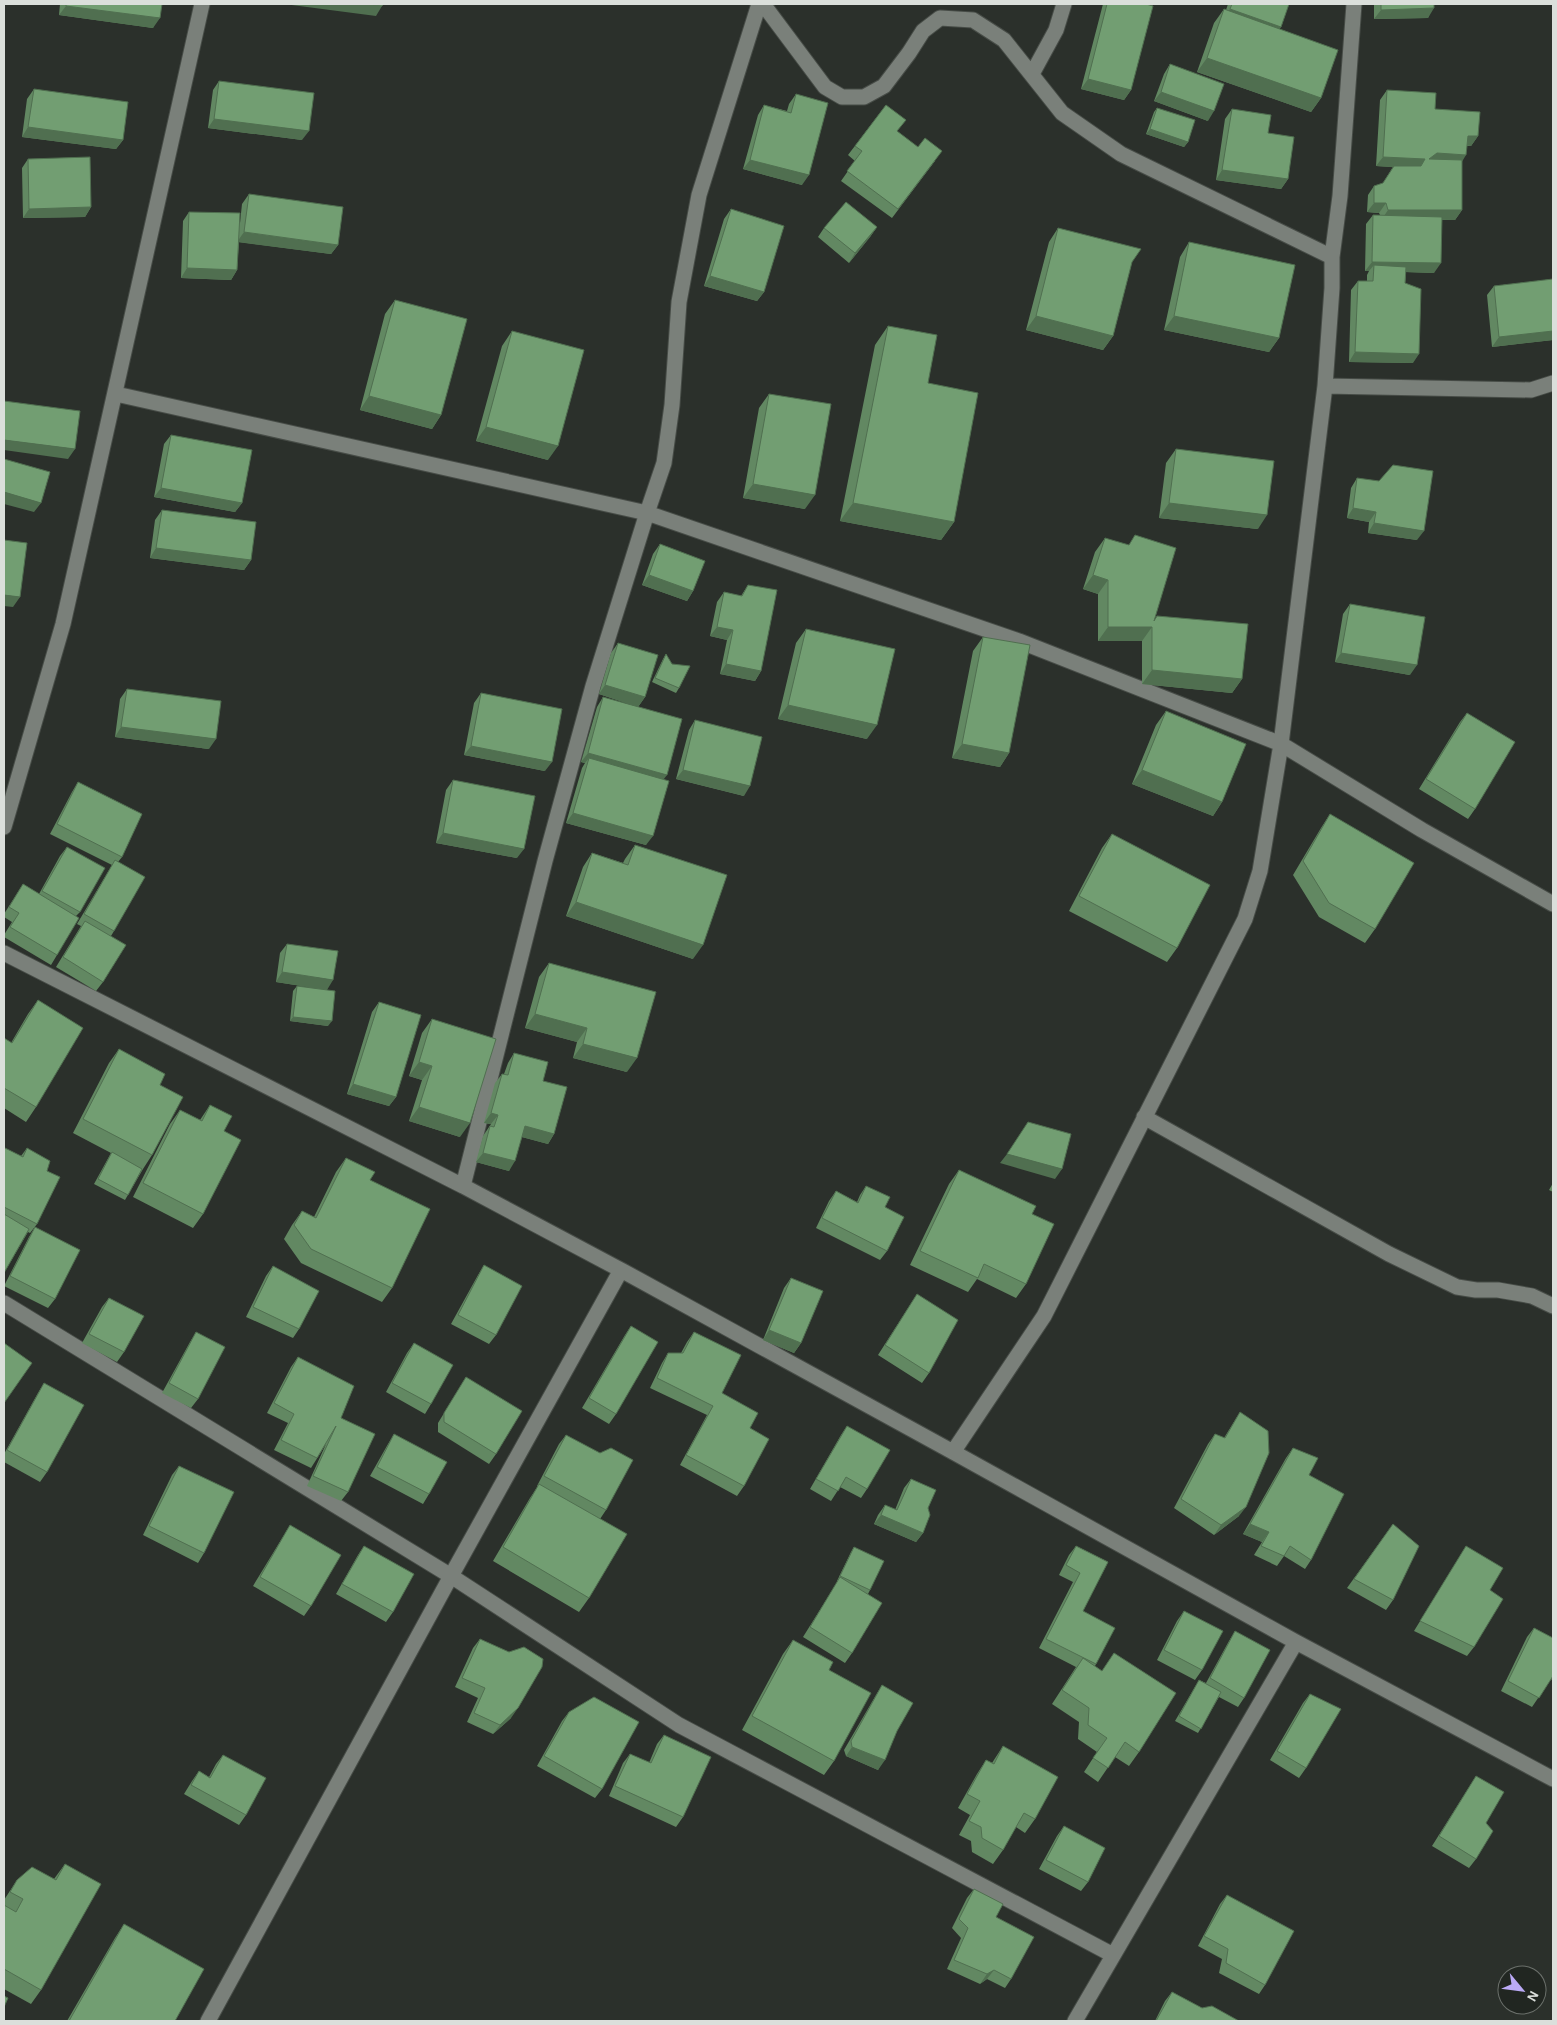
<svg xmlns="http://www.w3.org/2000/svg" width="1557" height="2025" font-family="'Alegreya Sans',sans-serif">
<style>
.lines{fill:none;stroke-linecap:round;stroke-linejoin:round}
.minor-casing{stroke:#474c47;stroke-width:17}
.minor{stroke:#7a807a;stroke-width:15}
.wall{fill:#628862}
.shaded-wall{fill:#506f50}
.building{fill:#729e72;stroke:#506f50}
</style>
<rect width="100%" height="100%" fill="#2b302b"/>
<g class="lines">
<!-- minor casing -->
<g class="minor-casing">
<path id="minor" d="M763,4L825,87L842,97H864L884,86L909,53L923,31L940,18L973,20L1004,40L1062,113L1121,154L1332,257
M1354,4L1340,196L1332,257V288L1325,386L1281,744L1260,871L1245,919L1044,1316L953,1452L1296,1642L1553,1779
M1032,74L1056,30L1064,4
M1325,386L1531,390L1553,383
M116,394L647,513L664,463L672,405L679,302L699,195L759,4
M4,827L63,624L202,4
M4,953L463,1186
M1144,1117L1389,1254L1457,1287L1476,1290H1498L1532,1296L1553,1306
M621,1270L463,1186L545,861L593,686L647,513L1019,641L1281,744L1422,830L1553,904
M4,1303L451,1576L208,2021
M953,1452L621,1270L451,1576L679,1725L1113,1955
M1075,2021L1296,1642"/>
</g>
<!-- minor -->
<use href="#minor" class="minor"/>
</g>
<!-- wall -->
<path class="wall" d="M60,4H162L153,28L59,15Z
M1103,4H1146L1131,90L1124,100L1081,89Z
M1228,4H1289L1281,27L1279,29L1321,98L1311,112L1197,72L1214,23L1224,9L1226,10Z
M1374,4H1434L1428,18L1374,19Z
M1170,64L1208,121L1154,101L1164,74Z
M219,81L302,140L208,128L213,90Z
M34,89L123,140L116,149L22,137L27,99Z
M1387,90L1435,109L1478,136L1471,146H1467L1462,161V210L1455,220H1442L1434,273L1406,272L1405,283L1413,363L1349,362L1351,290L1358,281H1367V275L1369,271H1365L1366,224L1373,215H1380L1379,213L1367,212L1368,195L1374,186L1383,183L1393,167L1376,166L1380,100Z
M796,94L802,185L743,169L758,115L764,105L787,111L789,104Z
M886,105L897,132L935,161L892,218L841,181L855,161L848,155Z
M1157,108L1188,142L1184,147L1146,134L1154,112Z
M1232,109L1268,133L1288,179L1281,189L1216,180L1225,119Z
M28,159L91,207L85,217L23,218L22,168Z
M249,194L338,245L331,254L239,242L237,270L231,280L181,278L183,221L189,212L240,223L242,204Z
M731,209L764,292L757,301L704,286L724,219Z
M877,227L870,237L849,263L818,237L824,228Z
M1058,228L1132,262L1113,336L1103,350L1026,330L1049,242Z
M1189,242L1279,338L1269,352L1164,330L1180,257Z
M1553,279V340L1492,347L1487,295L1494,286Z
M395,300L441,415L432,429L360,410L385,314Z
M888,326L928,383L954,522L941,540L840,521L875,345Z
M512,331L548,460L476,441L502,346Z
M769,394L805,509L743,498L759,408Z
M171,435L242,503L235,512L154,497L164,444Z
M1176,449L1258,529L1159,518L1166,463Z
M1357,478L1417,540L1368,533L1369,522L1347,518L1351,488Z
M162,510L251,560L244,570L150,558L155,520Z
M1105,538L1154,620L1242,679L1232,693L1142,684V641H1098V594L1083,589L1095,552Z
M660,544L693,591L687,601L642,585L653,554Z
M748,585L761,671L755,681L720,674L727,640L710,636L717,602L724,592L741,596Z
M1350,604L1410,675L1335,662L1343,614Z
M806,629L867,739L778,719L796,643Z
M983,637L1009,753L1000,767L952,758L973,651Z
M618,643L645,697L638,707L599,694L611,653Z
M666,654L679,688L676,693L652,682L663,659Z
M127,689L209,749L115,737L120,699Z
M481,693L545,771L464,755L474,703Z
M603,697L664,779L646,845L566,823L582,768L585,763L581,762L597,707Z
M1166,711L1222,802L1213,816L1132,784L1156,725Z
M1467,713L1475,809L1468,819L1419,789L1460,722Z
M695,720L744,796L676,779L689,730Z
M453,780L517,858L436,843L446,790Z
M78,782L122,857L118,862L114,931L111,936L103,982L96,991L56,967L81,926L77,924L112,865L50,834L72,792Z
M1330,814L1375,929L1365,943L1319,917L1293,875L1321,828Z
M1112,834L1177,948L1167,962L1069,911L1102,848Z
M635,845L693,959L566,916L583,867L592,853L623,863L625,859Z
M67,847L80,912L76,916L57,955L51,965L4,937V935L12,922L4,917V914L23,884L39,894L60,856Z
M287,944L327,990L328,1026L290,1021L293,991L297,986L321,989L276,982L280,953Z
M549,963L627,1072L573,1058L577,1042L525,1028L539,977Z
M38,1000L36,1107L26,1122L4,1108V1038L11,1043L28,1014Z
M379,1002L396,1097L389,1106L347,1094L372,1012Z
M432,1019L460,1137L409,1121L422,1080L409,1076L422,1033Z
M119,1049L160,1085L152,1155L143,1169L125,1200L94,1184L111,1153L73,1133L109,1063Z
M514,1053L543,1081L554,1134L548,1144L522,1137L509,1171L476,1162L483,1136L491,1124L484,1123L495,1083L502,1074H504L508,1063Z
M210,1105L224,1131L203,1214L193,1228L133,1197L170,1124L180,1110L200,1120Z
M27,1148L37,1224L30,1233L28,1232L4,1273V1150L21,1156Z
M346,1158L370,1180L392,1288L382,1302L301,1263L284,1239L292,1225L302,1211L314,1217L336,1172Z
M959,1170L1032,1214L1026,1284L1016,1298L977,1279L968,1292L910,1265L949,1184Z
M1553,1183V1192L1549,1190Z
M866,1186L887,1251L880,1260L816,1228L829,1201L836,1191L857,1202L860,1195Z
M35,1227L55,1299L48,1308L4,1286L29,1237Z
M484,1265L496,1335L489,1344L451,1324L478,1275Z
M273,1266L299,1329L293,1338L246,1317L266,1276Z
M791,1278L801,1343L794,1353L763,1340L784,1288Z
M917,1294L929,1373L922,1383L878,1355Z
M109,1298L124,1352L117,1362L82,1343L102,1307Z
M631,1326L616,1414L609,1424L582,1408L625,1335Z
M196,1332L198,1399L191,1408L162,1393L190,1342Z
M694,1332L722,1393L750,1428L744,1486L737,1496L680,1465L707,1415L650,1388L662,1363L668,1353H681L687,1342Z
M414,1343L431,1404L425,1414L386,1392L407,1353Z
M298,1357L341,1418L348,1492L341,1501L307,1486L326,1444L311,1468L274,1450L288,1423L267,1413L291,1367Z
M466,1377L496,1454L489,1464L438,1432V1423Z
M44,1383L47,1472L40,1482L4,1462V1454L38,1393Z
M1240,1412L1239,1516L1214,1535L1174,1508L1208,1444L1215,1434L1224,1438Z
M847,1426L867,1489L861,1498L840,1487L831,1501L810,1489L841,1435Z
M394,1434L429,1494L423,1504L370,1476L388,1444Z
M566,1435L606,1510L600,1519L589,1598L579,1612L493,1561L530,1498L538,1486H537L559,1444Z
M1293,1448L1309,1475L1311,1560L1305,1569L1284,1556L1277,1566L1254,1555L1262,1542L1243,1534L1286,1458Z
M179,1466L204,1553L198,1563L143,1535L172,1475Z
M911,1479L928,1508L923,1533L916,1542L874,1524L878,1515L885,1505L895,1510L904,1488Z
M1393,1524V1600L1386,1610L1347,1588Z
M290,1525L311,1606L304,1616L253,1586L284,1535Z
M364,1546L393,1612L386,1622L336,1594L358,1555Z
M1076,1546L1108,1562L1083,1611L1096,1664L1095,1666L1102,1671L1114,1653L1139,1752L1129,1766L1115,1757L1098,1782L1084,1772L1097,1752L1078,1739L1079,1722L1052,1704L1076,1667L1039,1648L1073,1582L1059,1575L1069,1555Z
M1466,1546L1490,1590L1474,1647L1467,1656L1414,1631Z
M854,1547L870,1590L868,1594L852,1653L845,1663L803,1637L838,1581H837L851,1552Z
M1184,1611L1202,1670L1195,1680L1157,1660L1177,1621Z
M1534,1628L1553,1638V1681L1551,1679L1532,1707L1501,1691L1527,1637Z
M1235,1631L1244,1698L1238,1707L1219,1697L1198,1733L1175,1721L1199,1680L1206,1683L1229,1641Z
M480,1639L511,1718L493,1734L467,1722L478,1698L455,1687L473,1648Z
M793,1640L829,1670L834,1761L824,1775L742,1730L783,1654Z
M882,1685L897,1731L878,1770L846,1756L844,1750L876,1695Z
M1310,1694L1306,1768L1299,1778L1270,1760L1303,1703Z
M569,1712L602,1789L595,1798L537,1766L562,1721Z
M664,1735L683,1817L676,1827L609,1796L623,1763L630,1754L649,1763L657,1744Z
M1003,1746L1035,1819L1025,1833L1016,1827L1003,1850L993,1864L972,1852L971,1841L959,1835L970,1815L958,1808L977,1774L986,1760L992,1763Z
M223,1755L246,1815L239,1825L184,1794L192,1781L199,1771L209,1777L216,1764Z
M1476,1776L1486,1823L1476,1859L1469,1868L1432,1846Z
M1064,1826L1088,1882L1081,1891L1039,1869L1057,1836Z
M65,1864L41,1990L31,2004L4,1989V1900L17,1880L54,1879Z
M974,1889L996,1917L1011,1979L1005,1988L987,1979L980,1984L947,1969L961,1938L952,1928L967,1898Z
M1227,1895L1265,1985L1259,1994L1219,1973L1222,1959L1198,1946L1220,1904Z
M124,1924L175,2021H67L115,1938Z
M1172,1992L1202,2008L1239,2021H1155L1165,2001Z"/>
<!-- shaded-wall -->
<path class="shaded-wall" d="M284,4H365L382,6L376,16Z
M66,6L160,18L153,28L59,15Z
M1434,8L1428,18L1374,19L1381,10Z
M1230,9L1281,27L1274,36L1223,19Z
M1207,58L1321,98L1311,112L1197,72Z
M1088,79L1131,90L1124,100L1081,89Z
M1161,92L1214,111L1208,121L1154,101Z
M214,119L309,131L302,140L208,128Z
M28,127L123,140L116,149L22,137Z
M1150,129L1188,142L1184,147L1146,134Z
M1468,136H1478L1471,146L1461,145Z
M1437,153L1466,155L1460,165L1429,159Z
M1383,157L1425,159L1419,169L1376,166Z
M750,160L809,175L802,185L743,169Z
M1222,170L1288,179L1281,189L1216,180Z
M1374,203H1386L1379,213L1367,212Z
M91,207L85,217L23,218L29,209Z
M1388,210H1462L1455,220L1382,219Z
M877,227L870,237L849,263L855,253Z
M244,232L338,245L331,254L237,242Z
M1372,262L1441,263L1434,273L1373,271L1374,265L1369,271H1365Z
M187,268L237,270L231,280L181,278Z
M710,276L764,292L757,301L704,286Z
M1036,316L1113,336L1103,350L1026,330Z
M1174,316L1279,338L1269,352L1164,330Z
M1553,331V340L1492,347L1499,337Z
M1355,352L1419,354L1413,363L1349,362Z
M369,396L441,415L432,429L360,410Z
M486,427L558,446L548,460L476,441Z
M4,440L75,449L68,459L4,450Z
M753,484L815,495L805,509L743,498Z
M161,488L242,503L235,512L154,497Z
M4,492L41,503L34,512L4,504Z
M853,503L954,522L941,540L840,521Z
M1169,503L1267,515L1258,529L1159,518Z
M1353,508L1376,512L1369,522L1347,518Z
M1374,523L1424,531L1417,540L1368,533Z
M156,548L251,560L244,570L150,558Z
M649,575L693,591L687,601L642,585Z
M1093,575L1108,580L1098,594L1083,589Z
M4,595L20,597L13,607L4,606Z
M717,627L733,630L727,640L710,636Z
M1108,627H1152L1142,641H1098Z
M1341,653L1417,665L1410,675L1335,662Z
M726,664L761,671L755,681L720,674Z
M1152,670L1242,679L1232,693L1142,684Z
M605,685L645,697L638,707L599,694Z
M788,705L877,725L867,739L778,719Z
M121,727L216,739L209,749L115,737Z
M962,744L1009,753L1000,767L952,758Z
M471,746L552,762L545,771L464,755Z
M588,753L667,775L660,784L589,758L585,763L581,762Z
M683,770L750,786L744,796L676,779Z
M1142,770L1222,802L1213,816L1132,784Z
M573,813L653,836L646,845L566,823Z
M443,833L524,849L517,858L436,843Z
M576,902L703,945L693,959L566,916Z
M282,972L333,980L327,990L276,982Z
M535,1014L587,1028L577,1042L525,1028Z
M293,1017L332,1021L328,1026L290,1021Z
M583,1044L637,1058L627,1072L573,1058Z
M419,1062L432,1066L422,1080L409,1076Z
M353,1084L396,1097L389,1106L347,1094Z
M419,1107L470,1123L460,1137L409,1121Z
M491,1113L498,1115L491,1124L484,1123Z
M525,1126L554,1134L548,1144L518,1136Z
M483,1153L515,1161L509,1171L476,1162Z
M1007,1154L1062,1169L1055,1179L1000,1163Z
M769,1330L801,1343L794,1353L763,1340Z
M1246,1507L1239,1516L1214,1535L1221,1525Z
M881,1515L923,1533L916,1542L874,1524Z
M1250,1524L1269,1532L1262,1542L1243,1534Z
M518,1708L511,1718L493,1734L500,1725Z
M852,1747L885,1760L878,1770L846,1756Z
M994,1970L987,1979L980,1984L987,1974Z"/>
<!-- building -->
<path class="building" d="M66,4H162L160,18L66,6Z
M365,4H383L382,6Z
M1107,4H1146L1153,6L1131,90L1088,79Z
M1232,4H1289L1281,27L1230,9Z
M1381,4H1434V8L1381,10Z
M1224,9L1338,50L1321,98L1207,58Z
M1170,64L1224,84L1214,111L1161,92Z
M219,81L314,93L309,131L214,119Z
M34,89L128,102L123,140L28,127Z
M1387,90L1436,93L1435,109L1480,112L1478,136H1468L1466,155L1437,153L1429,159L1462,160V210H1388L1386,203H1374V186L1383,183L1394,166H1421L1425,159L1383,157Z
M796,94L828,103L809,175L750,160L764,105L791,113Z
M886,105L906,120L897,131L918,147L925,138L942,151L898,209L847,171L862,151L855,146Z
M1157,108L1195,120L1188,142L1150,129Z
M1232,109L1271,115L1268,133L1294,137L1288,179L1222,170Z
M90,157L91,207L29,209L28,159Z
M249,194L343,207L338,245L244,232Z
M846,202L877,227L855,253L824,228Z
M731,209L784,226L764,292L710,276Z
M189,212L240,213L237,270L187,268Z
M1373,215L1442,217L1441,263L1372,262Z
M1058,228L1141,249L1132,262L1113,336L1036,316Z
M1189,242L1295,265L1279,338L1174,316Z
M1374,265L1406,267L1405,283L1421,289L1419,354L1355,352L1358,281H1373Z
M1553,279V331L1499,337L1494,286Z
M395,300L467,319L441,415L369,396Z
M888,326L937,335L928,383L978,393L954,522L853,503Z
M512,331L584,350L558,446L486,427Z
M769,394L831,404L815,495L753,484Z
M4,401L80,411L75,449L4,440Z
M171,435L252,450L242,503L161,488Z
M1176,449L1274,461L1267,515L1169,503Z
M4,459L50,472L41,503L4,492Z
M1393,465L1433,471L1424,531L1374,523L1376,512L1353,508L1357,478L1379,481Z
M162,510L256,522L251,560L156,548Z
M1135,535L1176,548L1154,621L1157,616L1248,624L1242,679L1152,670V627H1108V580L1093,575L1105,538L1129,545Z
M4,540L27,543L20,597L4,595Z
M660,544L705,561L693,591L649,575Z
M748,585L777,590L761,671L726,664L733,630L717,627L724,592L742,596Z
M1350,604L1425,617L1417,665L1341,653Z
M806,629L895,649L877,725L788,705Z
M983,637L1030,645L1009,753L962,744Z
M618,643L658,655L645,697L605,685Z
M666,654L672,664L690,666L679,688L655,678Z
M127,689L221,701L216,739L121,727Z
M481,693L562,709L552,762L471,746Z
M603,697L682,719L667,775L588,753Z
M1166,711L1246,744L1222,802L1142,770Z
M1467,713L1515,742L1475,809L1426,779Z
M695,720L762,737L750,786L683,770Z
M589,758L669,781L653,836L573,813Z
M453,780L535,796L524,849L443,833Z
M78,782L142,814L122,857L57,824Z
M1330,814L1414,863L1375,929L1329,903L1303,861Z
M1112,834L1210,885L1177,948L1079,896Z
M635,845L727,875L703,945L576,902L592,853L628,865Z
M67,847L105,868L80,912L42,891Z
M115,860L145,877L114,931L84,914Z
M23,884L79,918L57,955L10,927L19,913L9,907Z
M85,921L126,945L103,982L63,957Z
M287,944L338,951L333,980L282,972Z
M549,963L656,992L637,1058L583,1044L587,1028L535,1014Z
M297,986L335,991L332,1021L293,1017Z
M38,1000L83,1028L36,1107L4,1088V1038L12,1043Z
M379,1002L421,1015L396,1097L353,1084Z
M432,1019L496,1039L470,1123L419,1107L432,1066L419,1062Z
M119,1049L165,1074L160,1085L183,1097L152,1155L83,1119Z
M514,1053L548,1062L543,1081L567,1087L554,1134L525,1126L515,1161L483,1153L490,1126L494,1127L498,1115L491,1113L502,1074L508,1075Z
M210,1105L232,1116L224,1131L241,1140L203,1214L143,1183L180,1110L202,1121Z
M1028,1122L1071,1134L1062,1169L1007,1154Z
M5,1148L23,1157L27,1148L50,1161L47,1171L60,1177L37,1224L4,1207V1151Z
M112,1152L142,1169L128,1195L98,1179Z
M346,1158L375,1172L370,1180L430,1209L392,1288L311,1249L294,1225L302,1211L316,1218Z
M959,1170L1036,1206L1032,1214L1054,1224L1026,1284L984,1264L978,1278L920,1251Z
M866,1186L890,1197L885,1207L904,1217L887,1251L822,1218L836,1191L858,1203Z
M4,1214L29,1229L4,1273Z
M35,1227L80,1250L55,1299L10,1276Z
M484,1265L522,1286L496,1335L458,1315Z
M273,1266L319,1291L299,1329L253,1307Z
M791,1278L823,1291L801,1343L769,1330Z
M917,1294L958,1320L929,1373L885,1345Z
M109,1298L144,1316L124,1352L89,1334Z
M631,1326L658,1342L616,1414L589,1398Z
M196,1332L225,1347L198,1399L169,1383Z
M694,1332L741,1355L722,1393L758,1413L750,1428L769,1439L744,1486L686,1455L713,1406L657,1378L668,1353H683Z
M4,1343L32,1363L4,1403Z
M414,1343L453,1365L431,1404L392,1383Z
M298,1357L354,1386L341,1418L375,1434L348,1492L313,1476L336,1426L317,1458L281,1440L294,1414L274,1403Z
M466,1377L522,1411L496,1454L444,1422V1413Z
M44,1383L84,1405L47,1472L7,1450Z
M1240,1412L1268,1431L1269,1453L1246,1507L1221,1525L1181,1499L1215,1434L1225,1438Z
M847,1426L890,1450L867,1489L846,1477L838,1491L816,1479Z
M394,1434L447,1462L429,1494L377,1467Z
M566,1435L600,1453L611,1448L633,1460L606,1510L544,1476Z
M1293,1448L1318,1458L1309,1475L1344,1494L1311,1560L1290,1546L1284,1556L1261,1546L1269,1532L1250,1524Z
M179,1466L234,1492L204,1553L149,1526Z
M911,1479L936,1490L928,1508L930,1515L923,1533L881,1515L885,1505L897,1510Z
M539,1484L627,1534L589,1598L503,1547Z
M1393,1524L1419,1546L1393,1600L1354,1579Z
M290,1525L341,1555L311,1606L260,1577Z
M364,1546L414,1574L393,1612L342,1584Z
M1076,1546L1108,1562L1083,1611L1115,1628L1096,1664L1046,1639L1080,1573L1066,1565Z
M1466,1546L1503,1568L1490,1590L1503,1599L1474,1647L1420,1621Z
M854,1547L884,1561L870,1590L840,1576Z
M840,1577L882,1603L852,1653L810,1627Z
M1184,1611L1223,1631L1202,1670L1164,1650Z
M1534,1628L1553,1638V1676L1539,1698L1508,1681Z
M1235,1631L1270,1650L1244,1698L1210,1678Z
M480,1639L509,1652L524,1647L543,1659L542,1667L518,1708L500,1725L474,1713L485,1688L462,1678Z
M793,1640L833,1662L829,1670L871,1693L834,1761L752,1716Z
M1114,1653L1176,1693L1139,1752L1125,1742L1108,1768L1093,1758L1107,1738L1088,1725L1089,1708L1062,1690L1083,1658L1102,1671Z
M1199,1680L1221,1692L1201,1729L1179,1716Z
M882,1685L913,1703L897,1731L885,1760L852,1747L851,1741Z
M1310,1694L1341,1709L1306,1768L1277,1751Z
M594,1697L639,1722L602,1789L544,1756L569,1712Z
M664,1735L711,1757L683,1817L615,1786L630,1754L651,1763Z
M1003,1746L1058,1777L1035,1819L1024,1813L1003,1850L982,1838L981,1827L969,1821L980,1801L967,1794L986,1760L994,1764Z
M223,1755L266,1778L246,1815L191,1785L199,1771L210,1778Z
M1476,1776L1504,1792L1486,1823L1493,1831L1476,1859L1439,1836Z
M1064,1826L1105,1848L1088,1882L1046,1860Z
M65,1864L101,1884L41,1990L4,1969V1905L16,1912L23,1899L10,1892L17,1880L32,1867L56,1880Z
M974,1889L1003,1904L996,1917L1034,1937L1011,1979L994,1970L987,1974L954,1960L968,1928L959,1919Z
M1227,1895L1294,1931L1265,1985L1226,1963L1228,1949L1204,1936Z
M124,1924L204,1969L175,2021H69Z
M1172,1992L1202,2008L1212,2006L1239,2021H1156Z
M4,1996L8,1998L4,2007Z"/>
<!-- border -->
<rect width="1557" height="2025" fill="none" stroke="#dbdfdb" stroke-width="10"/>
<!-- north arrow -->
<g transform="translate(1522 1990) rotate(119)"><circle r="24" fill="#212621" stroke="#6b706b"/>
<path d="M0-4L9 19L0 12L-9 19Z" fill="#bbaaf6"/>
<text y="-8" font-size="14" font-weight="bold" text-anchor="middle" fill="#dbdfdb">N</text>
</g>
</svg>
